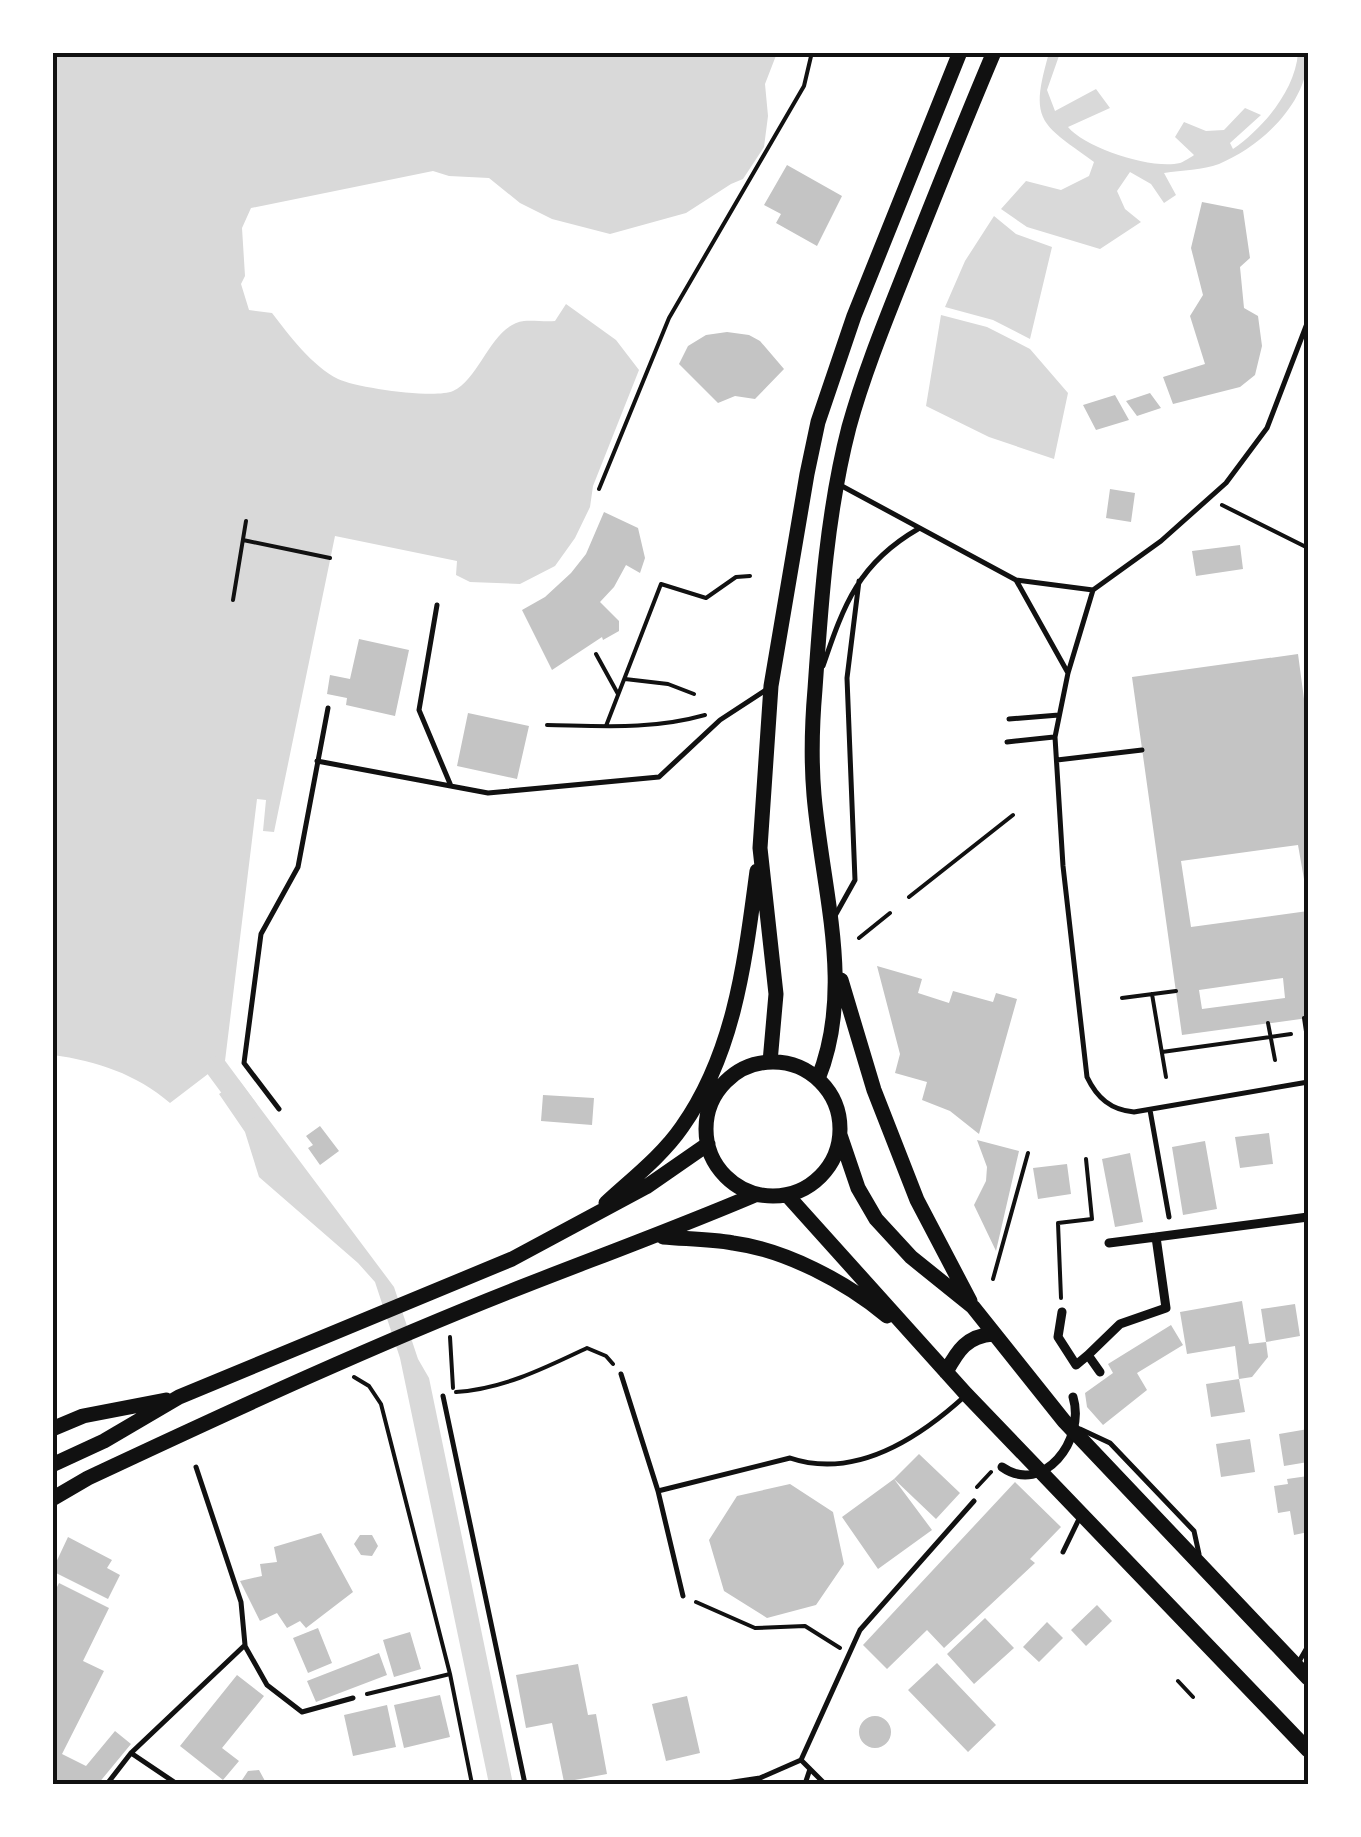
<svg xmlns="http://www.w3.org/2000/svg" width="1361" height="1837" font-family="Ubuntu,sans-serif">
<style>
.water{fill:#d9d9d9}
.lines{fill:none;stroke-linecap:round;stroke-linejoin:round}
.canal{stroke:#d9d9d9;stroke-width:22}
.building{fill:#c4c4c4;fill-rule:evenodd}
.path{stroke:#111;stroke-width:4}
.service{stroke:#111;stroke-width:5}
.pedestrian{stroke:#111;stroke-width:9}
.secondary{stroke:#111;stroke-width:15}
.neatline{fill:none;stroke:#111;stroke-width:4}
</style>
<rect width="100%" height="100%" fill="#fff"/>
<!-- water -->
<path class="water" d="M53,53H777L765,84L768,116L764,147L743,179L731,184L686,213L610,234L552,219L520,203L489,178L449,176L433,171L251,208L242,228L245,276L241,284L249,310L272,313C288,334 313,367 338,379C357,388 435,399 453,391C481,378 491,325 524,321C533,320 545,322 555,321L566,304L616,340L639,370L593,486L590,507L575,538L555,566L520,584L470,582L456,575L457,561L335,536L274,832L263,831L266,800L257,799L225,1061L170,1103C136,1074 97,1061 53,1055Z
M1049,53H1060L1047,90L1055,111L1096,89L1110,108L1068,127C1085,148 1152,170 1180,163C1181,163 1193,156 1194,155L1175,137L1184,122L1206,131L1224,130L1245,108L1261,115L1230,143L1233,149C1263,128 1295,91 1298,53H1308C1309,102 1262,146 1219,164C1203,170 1182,170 1164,173L1176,195L1164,203L1151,184L1130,172L1117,191L1125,209L1141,222L1100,249L1027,227L1001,209L1026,181L1061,190L1089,176L1094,162C1040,123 1029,122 1049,53Z
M994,216L1016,234L1052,247L1030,339L993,320L945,307L965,261Z
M941,315L987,327L1030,349L1068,393L1054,459L989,437L926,406Z
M239,1080L394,1287L418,1359L429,1378L513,1784H489L400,1358L375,1282L358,1263L259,1177L245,1132L219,1094Z"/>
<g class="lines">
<!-- canal -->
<path class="canal" d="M216,1067L247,1109"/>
</g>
<!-- building -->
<path class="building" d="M787,165L842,196L817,246L776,223L781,214L764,205Z
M1202,202L1243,210L1250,258L1240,267L1244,308L1258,316L1262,346L1255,375L1240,387L1173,404L1163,377L1205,364L1190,316L1203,295L1191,248Z
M727,332L749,335L760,341L784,369L755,399L735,396L718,403L679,364L688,346L706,335Z
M1150,393L1161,408L1137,416L1126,401Z
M1115,395L1129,420L1096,430L1083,405Z
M1110,489L1135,493L1131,522L1106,518Z
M604,512L638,528L645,558L640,573L626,565L614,587L600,602L619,621V631L603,640L602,637L552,670L522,610L545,597L571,573L586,554Z
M1240,545L1243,569L1196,576L1192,551Z
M359,639L409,650L395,716L346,705L347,698L327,694L330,675L350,679Z
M1298,654L1308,729V902L1298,845L1181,861L1191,927L1308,911V1018L1182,1035L1132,677ZM1283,978L1285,998L1202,1009L1199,990Z
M468,713L529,726L517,779L457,766Z
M877,966L922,979L918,993L949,1003L953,991L993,1002L996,993L1017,999L979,1134L950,1111L922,1100L927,1082L895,1073L900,1054Z
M543,1095L594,1098L592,1125L541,1121Z
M320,1126L339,1151L320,1165L308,1148L313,1145L306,1136Z
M1269,1133L1273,1164L1240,1168L1235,1137Z
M977,1140L1019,1151L996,1251L974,1205L986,1181L987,1167Z
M1205,1141L1217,1209L1183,1215L1172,1147Z
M1130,1153L1143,1222L1115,1227L1102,1159Z
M1067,1164L1071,1194L1038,1199L1033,1168Z
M1242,1301L1249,1344L1266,1342L1268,1357L1252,1377L1239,1379L1235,1346L1187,1354L1180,1312Z
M1295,1304L1300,1336L1266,1342L1261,1309Z
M1171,1325L1183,1345L1137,1373L1147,1390L1103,1425L1087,1407L1085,1393L1113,1373L1108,1364Z
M1239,1379L1245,1412L1211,1417L1206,1384Z
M1308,1429V1462L1284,1466L1279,1434Z
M1250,1439L1255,1472L1221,1477L1216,1444Z
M919,1454L960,1493L936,1519L894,1479L932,1530L878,1569L842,1517L894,1479Z
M1308,1476V1532L1294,1535L1290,1511L1278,1513L1274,1486L1288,1484L1287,1479Z
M1015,1482L1061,1527L1030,1559L1035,1563L944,1648L927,1630L887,1669L863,1645Z
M790,1484L833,1512L844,1564L816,1605L767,1618L724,1591L709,1540L737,1496Z
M321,1533L353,1592L306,1628L300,1621L287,1628L277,1613L260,1621L240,1581L262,1576L260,1564L277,1562L274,1547Z
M360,1535H372L378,1546L372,1556L361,1555L354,1544Z
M68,1537L112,1560L107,1568L120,1575L108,1599L52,1571Z
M59,1583L109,1608L83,1661L104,1671L62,1754L86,1766L115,1731L131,1744L98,1784H63L52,1779V1597Z
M1097,1605L1112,1621L1086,1646L1071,1630Z
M985,1618L1014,1648L974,1684L947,1654Z
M1047,1622L1063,1638L1039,1662L1023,1647Z
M318,1628L332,1663L308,1673L293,1638Z
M410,1632L421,1669L394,1677L383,1640Z
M379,1653L387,1675L316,1702L307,1681Z
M937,1663L996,1725L968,1752L908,1690Z
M578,1664L588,1715L596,1714L607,1774L564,1782L552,1723L526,1728L516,1675Z
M237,1675L264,1696L222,1748L239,1761L223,1780L180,1746Z
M440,1695L450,1737L404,1748L394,1705Z
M687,1696L700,1753L666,1761L652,1704Z
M387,1705L396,1747L353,1756L344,1715Z
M859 1732a16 16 0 1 1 32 0a16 16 0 1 1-32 0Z
M259,1770L265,1781L264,1784H245L242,1780L248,1771Z"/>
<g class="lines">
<!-- path -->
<path class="path" d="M599,489L669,318L804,86L812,52
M1222,505L1308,548
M243,540L330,558
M233,600L246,521
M596,654L618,694
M625,679L668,684L694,694
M547,725C602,726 652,730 705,715
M606,726L661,584L706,598L736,577L750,576
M909,897L1013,815
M859,938L890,913
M1152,994L1166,1077
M1122,998L1176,991
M1304,1018L1308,1045
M1268,1023L1275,1060
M1162,1052L1291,1034
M993,1279L1028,1153
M1061,1298L1058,1223L1092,1219L1086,1159
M450,1337L453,1388
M354,1377L369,1386L381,1404L450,1674L472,1784
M456,1392C503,1389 545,1368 587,1348L606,1356L613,1364
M977,1487L991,1472
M696,1602L755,1628L805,1626L840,1648
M1178,1681L1193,1697
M367,1694L450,1674"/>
<!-- service -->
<path class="service" d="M1308,321L1267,428L1226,483L1161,541L1093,590L1068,673L1055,737L1063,866L1087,1077C1097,1098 1111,1110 1134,1112L1308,1082
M840,485L1016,580L1093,590
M1016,580L1068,673
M437,605L419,710L451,786
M823,666C844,604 859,563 918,529
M1009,719L1059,715
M1007,742L1054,737
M1057,760L1142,750
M317,761L488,793L659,777L720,720L769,688
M836,914L855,880L847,678L859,581
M279,1109L244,1063L261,934L298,867L328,708
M1150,1110L1169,1217
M621,1374L658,1491L683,1596
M443,1396L525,1784
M1080,1429L1110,1443L1194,1531L1199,1554
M658,1491L790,1458C855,1480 918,1439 965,1396
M1063,1552L1079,1519
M245,1646L267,1685L302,1712L353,1698
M1297,1665L1308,1646
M801,1760L825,1784
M107,1784L131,1753
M177,1784L131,1753L245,1645L241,1602L196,1467
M720,1784L760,1778L801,1760L860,1630L974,1501
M805,1784L810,1769"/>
<!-- pedestrian -->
<path class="pedestrian" d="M1109,1243L1156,1237
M1062,1312L1058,1337L1076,1365L1088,1355
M1100,1372L1088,1355L1120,1324L1166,1308L1156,1237L1308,1217
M1002,1467C1043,1496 1086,1440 1073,1397"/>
<!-- secondary -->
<path class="secondary" d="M841,980L874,1090L917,1200L970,1301
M770,1062L776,994L760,848L771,686L807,474L818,422L854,316L960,52
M706 1129a67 67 0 1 1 134 0a67 67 0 1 1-134 0Z
M818,1079C855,988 822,889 814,795C811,760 812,724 815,689C821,602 827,512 849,427C865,369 889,312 911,256C938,188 965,120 994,52
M840,1135L858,1188L876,1219L911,1257L973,1307L1064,1421L1308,1678
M787,1195L966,1394L1308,1750
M606,1203C632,1179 662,1156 682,1127C735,1052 745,960 757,871
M663,1237C686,1239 710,1239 733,1243C786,1250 846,1282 887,1316
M946,1372C958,1350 967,1336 993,1334
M52,1429L83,1416L166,1400
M52,1465L104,1441L179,1397L512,1259L646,1187L708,1144
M52,1499L88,1478C233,1410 380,1342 529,1284C606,1254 682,1226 757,1194"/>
</g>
<!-- border -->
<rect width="1361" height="1837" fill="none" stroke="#ffffff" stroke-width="110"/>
<rect x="55" y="55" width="1251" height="1727" class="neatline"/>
</svg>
